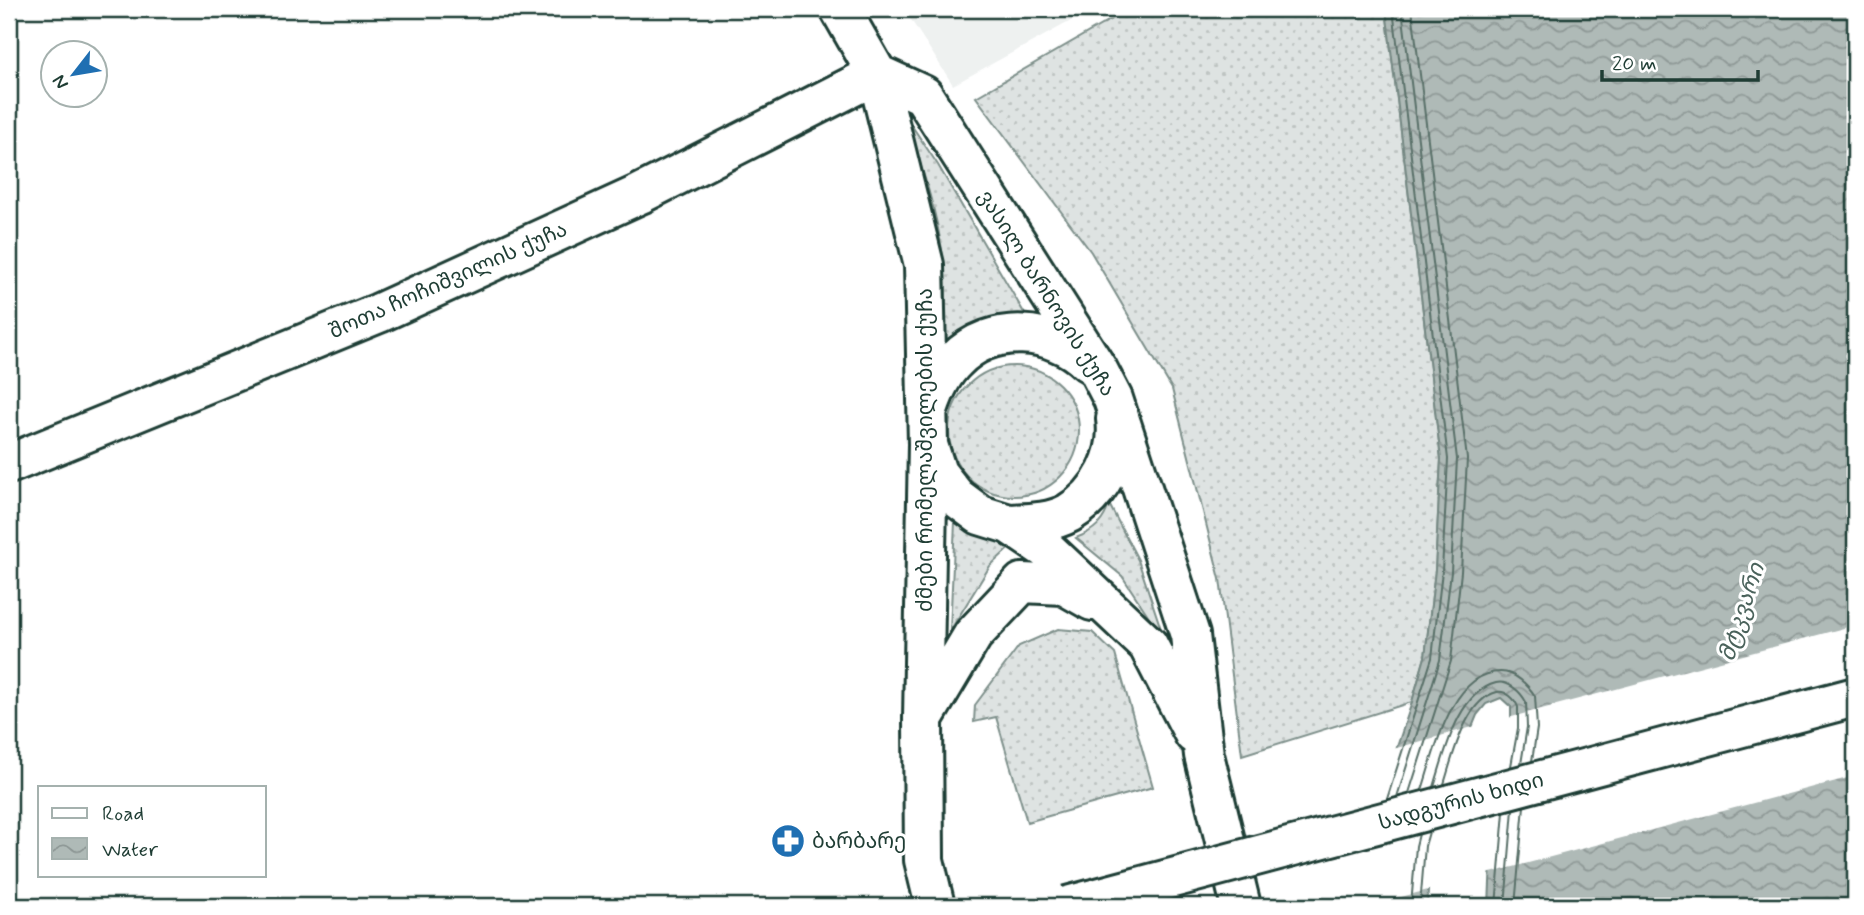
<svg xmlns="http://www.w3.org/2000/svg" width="1864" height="915" font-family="Mynerve,'Noto Sans Georgian',sans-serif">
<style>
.built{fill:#eef1f0}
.grass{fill:url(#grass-dots);stroke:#7e908b;stroke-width:2}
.water{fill:url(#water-waves);stroke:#758883;stroke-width:2}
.pier{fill:#fff}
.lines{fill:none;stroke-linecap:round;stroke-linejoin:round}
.shore{stroke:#596f68;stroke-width:2}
.minor-casing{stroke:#1f3d34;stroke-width:44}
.minor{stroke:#fff;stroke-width:38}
.major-bridge-casing{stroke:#1f3d34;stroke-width:44;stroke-linecap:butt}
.major-bridge{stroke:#fff;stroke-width:38}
.labels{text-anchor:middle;stroke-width:6;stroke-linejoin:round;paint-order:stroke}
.street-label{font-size:21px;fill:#1f3d34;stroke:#fff}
.poi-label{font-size:21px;fill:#1f3d34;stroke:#fff;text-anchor:start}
.water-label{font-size:23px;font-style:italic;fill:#4a625b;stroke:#fff}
</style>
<defs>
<pattern id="grass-dots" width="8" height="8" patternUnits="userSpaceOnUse" patternTransform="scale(1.75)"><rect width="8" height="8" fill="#dee3e2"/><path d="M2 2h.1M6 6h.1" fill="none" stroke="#bec4c2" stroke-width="1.8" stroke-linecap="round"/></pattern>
<pattern id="water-waves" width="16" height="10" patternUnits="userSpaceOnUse" patternTransform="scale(1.75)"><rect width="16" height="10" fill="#afbab7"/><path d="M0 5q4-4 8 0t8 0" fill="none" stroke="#8e9896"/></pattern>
</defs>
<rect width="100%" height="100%" fill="#fff"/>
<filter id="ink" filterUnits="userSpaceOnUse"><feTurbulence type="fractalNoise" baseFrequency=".0143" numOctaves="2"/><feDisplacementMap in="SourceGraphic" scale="14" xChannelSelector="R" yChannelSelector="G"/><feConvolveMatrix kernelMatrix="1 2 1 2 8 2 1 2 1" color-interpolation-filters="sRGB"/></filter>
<g filter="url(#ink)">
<!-- built -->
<path class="built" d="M904,9H1093L953,85Z"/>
<!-- grass -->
<path class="grass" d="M1129,9H1386L1441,459L1435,570L1425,657L1412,702L1242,755L1220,579L1172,389L1091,252L976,97Z
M898,105L938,165L1030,323L943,349C944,324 948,297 945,273C939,214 920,159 898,105Z
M949 431a65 65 0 1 1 130 0a65 65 0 1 1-130 0Z
M1109,504L1138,560L1165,641L1122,576L1076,538C1094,531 1104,522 1109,504Z
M955,522L994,539L1018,540L990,566L950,631Z
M1058,629L1092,632L1115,654L1153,787L1027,822L996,717L974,722L975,705L1019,646Z"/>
<!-- water -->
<path class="water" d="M1386,9H1855V906H1489L1491,859L1511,727V707L1501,698L1486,704L1477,715L1460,757L1431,847L1427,906H1344L1412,702L1425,657L1435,570L1441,459Z"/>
<!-- pier -->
<path class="pier" d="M1855,625V776L1487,874L1493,812L1508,718Z
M1476,726L1435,847L1432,889L1366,906H1340L1393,749Z"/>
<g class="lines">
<!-- shore -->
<path class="shore" d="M1444,784C1453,756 1465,700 1497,692C1506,690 1515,699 1518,707V728L1511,766
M1434,787C1445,753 1457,693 1496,683C1508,680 1521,692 1526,702L1527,727L1521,764
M1422,790C1434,754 1451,671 1501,672C1515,672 1528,685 1535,696L1537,728L1532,761
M1409,793L1451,661L1461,572L1467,459L1412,9
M1397,797L1440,660L1451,572L1457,459L1402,9
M1387,799L1432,658L1442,571L1448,459L1393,9
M1411,906L1416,846L1419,834
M1420,906L1425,846L1429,832
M1496,906L1504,812
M1505,906L1513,809
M1515,906L1524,806"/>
<!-- minor casing -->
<g class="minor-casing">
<path id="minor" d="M840,9L877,74L924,265L928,444L923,719L924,860L935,906
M877,74L923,95L1098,370L1113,399L1190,635L1204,755L1241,906
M929,407C935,389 942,373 956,360C992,323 1053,328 1088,362
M929,448L937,473L956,497L980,515L1009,524L1046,549L1148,645L1194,734
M9,464L379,313L640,194L877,74
M1009,524C1029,523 1051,523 1069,513C1101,494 1121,455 1116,419
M924,717L973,635L1022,583L1064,585L1092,601"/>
</g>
<!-- minor -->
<use href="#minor" class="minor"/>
<!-- major-bridge casing -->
<g class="major-bridge-casing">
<path id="major-bridge" d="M1067,906L1855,697"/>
</g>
<!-- major-bridge -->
<use href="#major-bridge" class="major-bridge"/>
</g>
</g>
<!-- icons -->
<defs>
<g id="pharmacy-disc" transform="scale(1.75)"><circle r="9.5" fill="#1f6fb2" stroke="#fff"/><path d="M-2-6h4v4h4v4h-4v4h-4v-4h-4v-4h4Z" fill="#fff"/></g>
</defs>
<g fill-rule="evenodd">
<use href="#pharmacy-disc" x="788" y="841"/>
</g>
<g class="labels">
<!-- street labels -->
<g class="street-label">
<text transform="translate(448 280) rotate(-24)" y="7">შოთა ჩოჩიშვილის ქუჩა</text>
<text transform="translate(1047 293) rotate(58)" y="7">ვასილ ბარნოვის ქუჩა</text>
<text transform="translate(925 450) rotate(-90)" y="7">ძმები რომელაშვილების ქუჩა</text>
<text transform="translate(1461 801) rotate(-15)" y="7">სადგურის ხიდი</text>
</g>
<!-- poi labels -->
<g class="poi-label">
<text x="812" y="848">ბარბარე</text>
</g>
<!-- water labels -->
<g class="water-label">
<text transform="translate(1741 612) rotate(-72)" y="8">მტკვარი</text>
</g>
</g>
<!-- margin -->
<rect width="1864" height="915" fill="none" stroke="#fff" stroke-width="35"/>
<rect x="18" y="18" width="1829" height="880" fill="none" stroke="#1f3d34" stroke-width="2.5" filter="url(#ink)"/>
<!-- legend -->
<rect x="38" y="786" width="228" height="91" fill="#ffffff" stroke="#a5b1ae" stroke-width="2"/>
<rect x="52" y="808" width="35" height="10" fill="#ffffff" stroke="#a5b1ae" stroke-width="2"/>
<text x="102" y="820" font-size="21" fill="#1f3d34">Road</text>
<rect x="52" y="838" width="35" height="21" fill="url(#water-waves)" stroke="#a5b1ae" stroke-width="2"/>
<text x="102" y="856" font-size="21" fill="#1f3d34">Water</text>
<!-- north arrow -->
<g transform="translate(74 74) rotate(239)"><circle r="33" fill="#ffffff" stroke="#a5b1ae" stroke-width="2"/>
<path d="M0-5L12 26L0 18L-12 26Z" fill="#1f6fb2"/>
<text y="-10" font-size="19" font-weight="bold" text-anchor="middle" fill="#1f3d34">N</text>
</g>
<!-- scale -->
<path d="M1602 70v10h156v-10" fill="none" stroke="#1f3d34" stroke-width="3.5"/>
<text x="1612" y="70" font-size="21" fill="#1f3d34" stroke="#ffffff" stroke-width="5" paint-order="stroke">20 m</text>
</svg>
